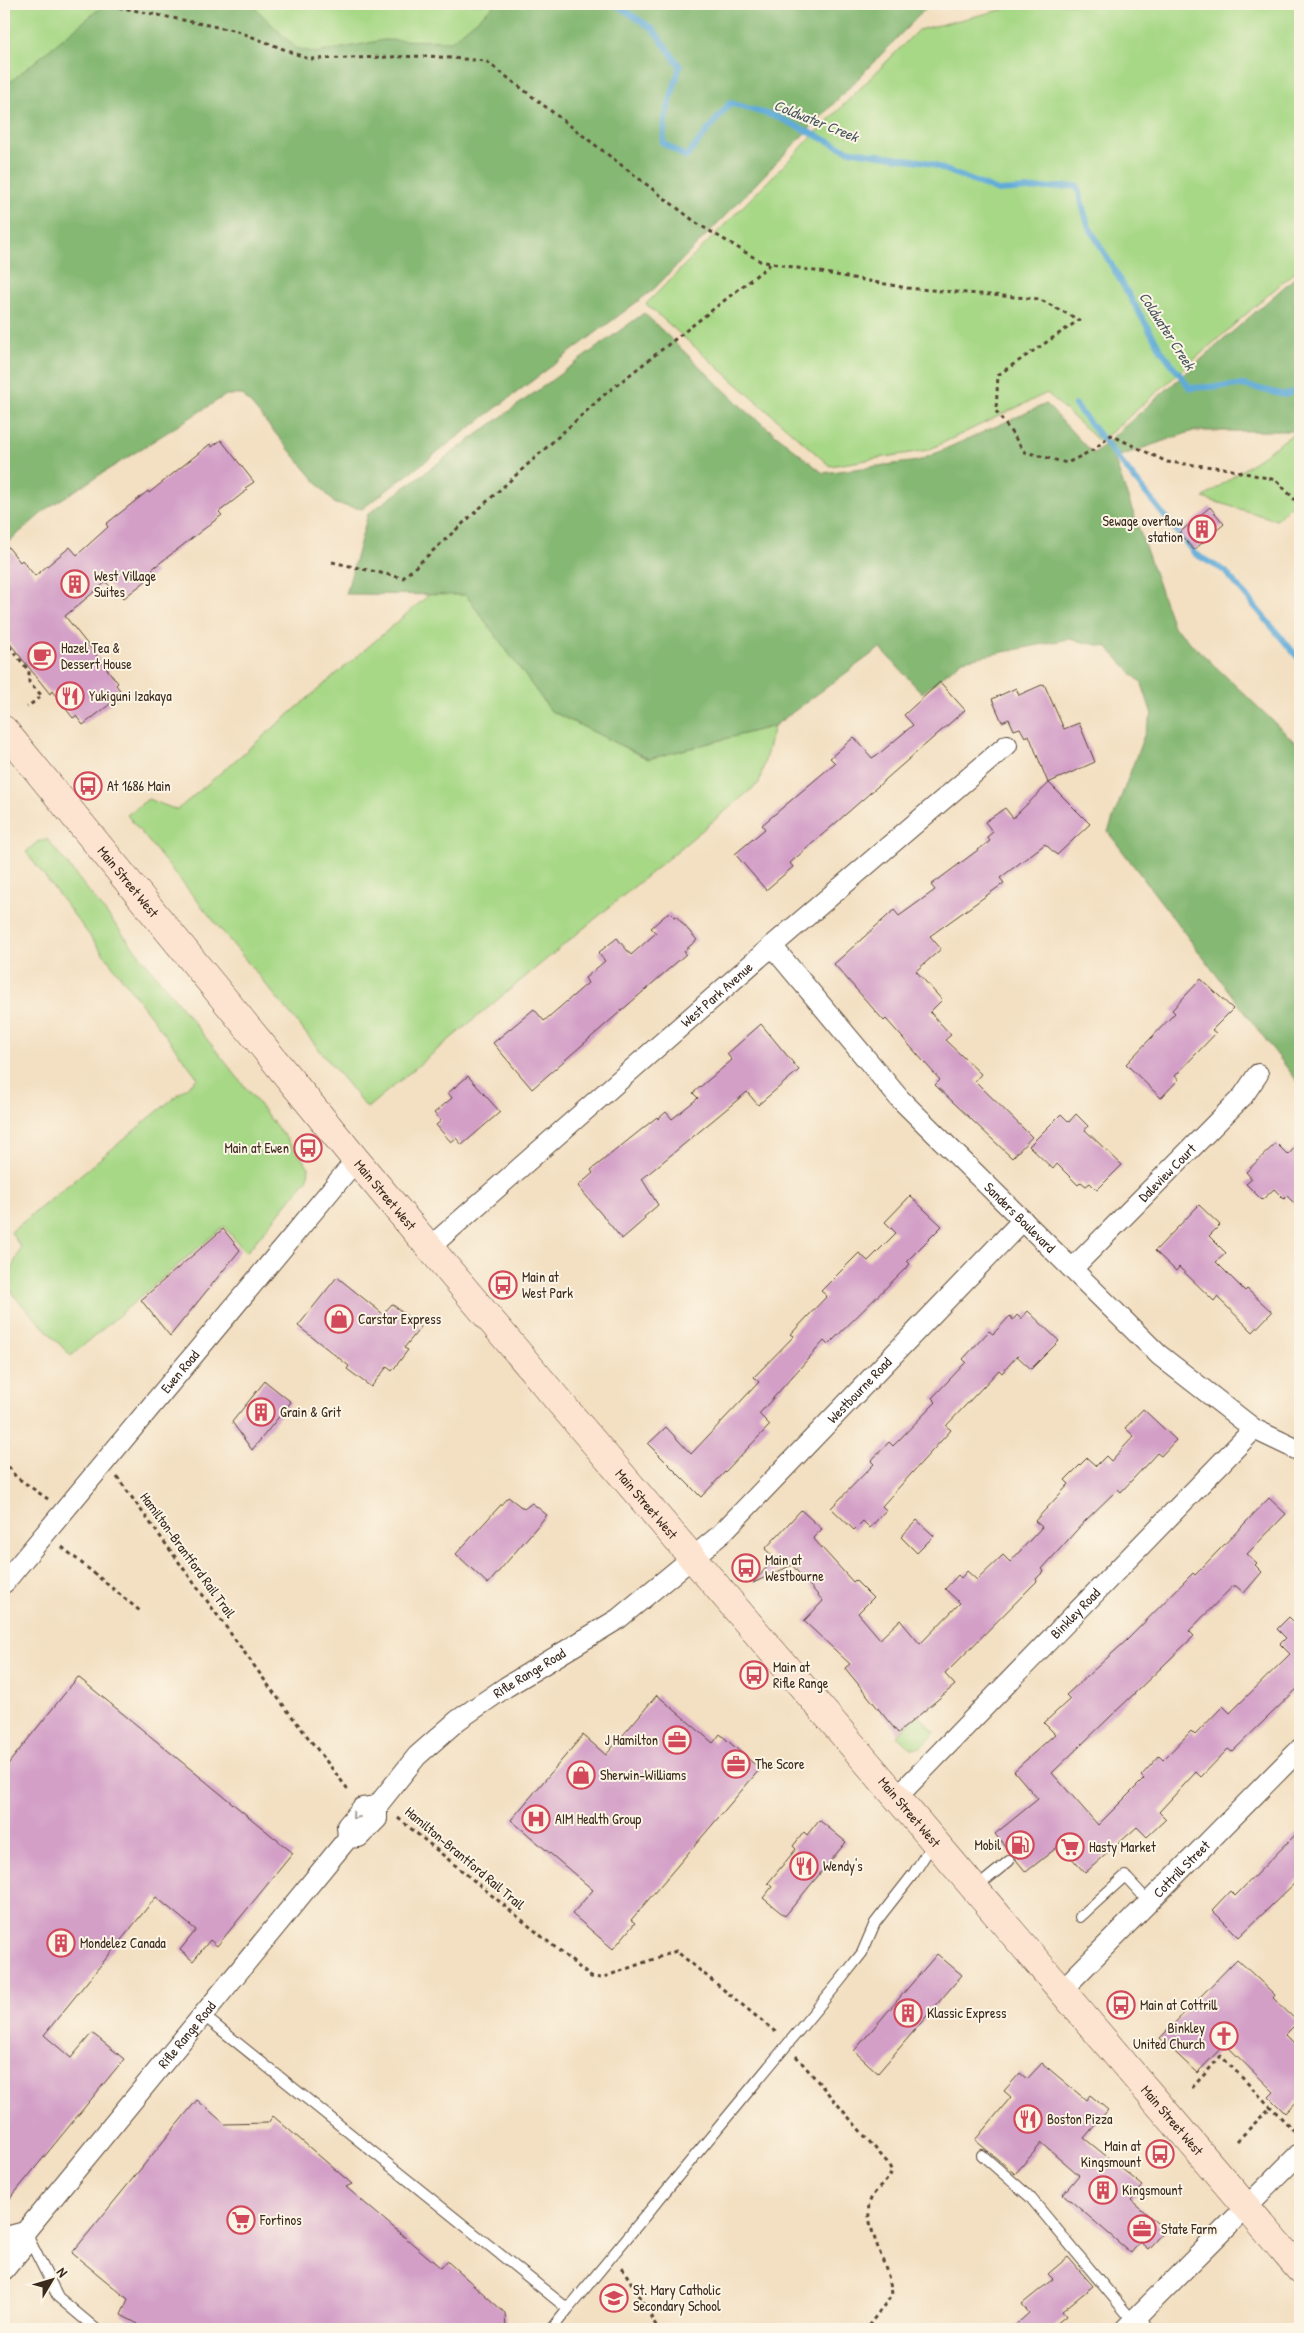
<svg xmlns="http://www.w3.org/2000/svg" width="1304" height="2333" font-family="'Patrick Hand',sans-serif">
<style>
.green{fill:#a7d886;stroke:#718152}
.forest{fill:#85b873;stroke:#607148}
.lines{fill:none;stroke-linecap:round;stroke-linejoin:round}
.stream{stroke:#60abd8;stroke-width:6}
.building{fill:#d39fc7}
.service-casing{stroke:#574536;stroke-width:12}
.minor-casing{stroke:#574536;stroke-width:22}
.secondary-casing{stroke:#574536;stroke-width:29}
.path{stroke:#574536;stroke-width:3;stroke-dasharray:4 4;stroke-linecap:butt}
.service{stroke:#fff;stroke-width:10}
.minor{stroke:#fff;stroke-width:20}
.secondary{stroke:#fde4d0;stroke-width:28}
.oneway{stroke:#a79f9a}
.labels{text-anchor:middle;stroke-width:4;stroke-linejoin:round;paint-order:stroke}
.poi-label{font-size:14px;fill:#3b2a1e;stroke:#fcf5e5;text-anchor:start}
.street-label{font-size:14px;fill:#3b2a1e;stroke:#fcf5e5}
.water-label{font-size:15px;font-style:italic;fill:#48575f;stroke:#fcf5e5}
</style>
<rect width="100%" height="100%" fill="#fcf5e5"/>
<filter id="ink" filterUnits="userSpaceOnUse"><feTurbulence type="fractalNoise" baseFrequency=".02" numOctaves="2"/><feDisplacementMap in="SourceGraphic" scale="10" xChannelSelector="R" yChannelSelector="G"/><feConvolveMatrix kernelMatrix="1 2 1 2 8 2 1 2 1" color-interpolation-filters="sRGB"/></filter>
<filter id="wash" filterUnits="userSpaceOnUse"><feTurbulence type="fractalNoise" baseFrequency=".0096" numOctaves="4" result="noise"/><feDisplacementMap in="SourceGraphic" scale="20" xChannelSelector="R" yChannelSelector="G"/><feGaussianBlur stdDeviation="1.12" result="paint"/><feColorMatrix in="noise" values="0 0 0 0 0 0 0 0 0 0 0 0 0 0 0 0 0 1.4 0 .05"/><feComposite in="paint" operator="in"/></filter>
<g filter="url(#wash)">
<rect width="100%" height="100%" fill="#f3dfc1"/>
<!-- green -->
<path class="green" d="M4,4H524L522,82L4,90Z
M1011,4H1300V267L1100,442L1047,393L928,450L830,466L646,304L918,30L1005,9Z
M1300,429V496L1276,520L1203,498Z
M430,594L466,595L551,711L648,759L774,726L759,783L367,1108L127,815L148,799L177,810Z
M47,839L309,1167L308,1178L246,1253L224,1226L71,1356L16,1298L6,1281L21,1248L11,1232L198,1078L26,852L37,842Z
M919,1715L935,1733C919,1750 914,1756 897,1735Z"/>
<!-- forest -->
<path class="forest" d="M105,4H251L296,48L316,53L384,40L451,41L496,4H930L654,289L362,509L335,504L243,395H226L49,507L4,546V87Z
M1300,273V429L1297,431H1193L1114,458L1173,626L1300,747V1085L1108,832L1152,714L1142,684L1107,647L1069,639L963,660L922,693L880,648L774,726L649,759L551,711L466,595L346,594L368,514L644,313L744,409L823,473L918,461L1046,404L1093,454Z"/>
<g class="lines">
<!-- stream -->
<path class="stream" d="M615,4L653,29L680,66L665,119L663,143L686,157L730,103L777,117L847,150L926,162L998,191L1077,186L1088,225L1161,350L1190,388L1243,385L1285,395L1300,389
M1075,405L1195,554L1225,571L1300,660"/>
</g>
<g id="blocks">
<!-- building -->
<path class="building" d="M221,440L254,482L245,488L247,490L219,512L222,515L152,569L156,573L124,598L117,590L115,592L106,582L65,616L118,683L116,685L123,694L83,725L76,716L73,718L52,691L50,694L4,636V542L20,562L22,560L35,576L70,547L77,555L108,527L106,524L148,491L149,493L210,444L212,447Z
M1210,507L1224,524L1194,550L1179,533Z
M940,682L965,710L790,863L793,867L766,890L735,854L765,829L762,825L835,763L830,758L854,737L872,758L880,753L913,725L904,715Z
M1044,684L1064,729L1079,723L1095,762L1048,783L1029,735L1025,737L1020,728L1014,730L1009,719L1002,722L992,699L1016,688L1019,695Z
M1049,783L1090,824L1057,855L1045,844L1000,878L1004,883L930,936L941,949L916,971L942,1000L930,1012L951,1035L945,1040L981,1074L975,1081L1032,1137L1012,1158L935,1085L940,1080L886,1019L884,1021L834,964L894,910L899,916L935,890L931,885L990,841L987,837L993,832L985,822L1005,808L1013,818Z
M669,912L674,917L676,916L697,940L684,951L686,954L532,1089L493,1043L534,1009L544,1021L588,983L585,978L605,961L598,953L617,938L631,955L656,933L651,928Z
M1201,979L1233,1009L1212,1030L1216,1033L1175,1076L1179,1079L1161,1098L1126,1064L1175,1013L1172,1010Z
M761,1024L799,1070L758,1105L747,1092L642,1179L658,1205L644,1217L645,1219L622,1239L578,1186L593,1173L591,1170L657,1117L658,1119L666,1112L672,1119L698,1098L693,1093L732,1060L727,1054Z
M468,1076L500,1112L462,1145L456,1138L451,1142L436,1125L441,1121L434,1113L452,1098L448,1093Z
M1061,1114L1069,1122L1076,1114L1088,1126L1085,1130L1122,1165L1097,1190L1090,1183L1086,1186L1081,1182L1078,1185L1057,1164L1053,1169L1029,1146Z
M1300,1142V1209L1287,1196L1284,1199L1274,1189L1262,1200L1246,1184L1252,1179L1246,1172L1276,1143L1288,1155Z
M910,1196L942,1226L907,1261L910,1264L828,1345L824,1341L759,1414L770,1425L701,1497L648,1444L666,1427L691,1454L759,1382L754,1377L794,1336L791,1334L827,1296L821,1291L859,1253L868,1261L896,1233L885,1222Z
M1199,1205L1220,1225L1209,1236L1226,1253L1216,1262L1245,1291L1247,1289L1272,1312L1253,1332L1217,1297L1214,1301L1179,1267L1176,1271L1155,1251Z
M223,1229L240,1250L170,1336L141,1300Z
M337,1277L383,1314L392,1304L421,1327L404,1348L408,1350L392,1371L387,1367L371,1387L347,1369L349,1366L298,1326Z
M1028,1311L1059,1341L1031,1369L1017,1356L1002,1373L999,1370L946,1426L951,1430L882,1506L886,1510L870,1528L863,1521L854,1530L831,1508L874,1464L871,1461L889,1442L893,1446L936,1402L932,1398L966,1362L963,1359L989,1331L993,1334L1010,1316L1013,1320L1017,1315L1021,1319Z
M265,1381L291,1402L252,1450L232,1422Z
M1143,1409L1176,1440L1161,1456L1157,1453L1121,1492L1118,1489L1084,1522L1042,1569L1044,1571L1036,1579L1037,1581L945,1674L955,1685L898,1733L845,1668L850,1664L804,1621L823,1601L792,1565L753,1583L775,1558L765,1549L801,1510L822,1529L813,1538L853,1582L855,1580L873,1598L858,1613L880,1639L900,1620L920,1644L960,1603L945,1589L958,1575L961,1578L967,1571L977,1580L1003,1555L1010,1562L1042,1527L1035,1521L1069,1484L1065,1480L1087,1458L1096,1466L1106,1456L1111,1461L1134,1436L1125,1428Z
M508,1497L524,1509L532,1503L547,1515L488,1584L456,1554Z
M1269,1498L1286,1514L1247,1554L1257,1563L1255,1565L1262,1572L1244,1593L1236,1586H1233L1189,1631L1194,1636L1052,1773L1098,1825L1144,1779L1141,1776L1159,1756L1163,1760L1191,1731L1195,1735L1223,1706L1230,1713L1290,1654L1280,1644L1286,1638L1277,1629L1289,1617L1298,1626L1300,1624V1686L1232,1752L1228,1749L1201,1777L1196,1772L1159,1812L1166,1819L1147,1837L1137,1827L1085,1873L1060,1845L1026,1872L995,1834L1038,1799L1014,1771L1055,1734L1044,1723L1070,1699L1066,1695L1126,1641L1193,1573L1195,1575Z
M917,1520L934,1536L917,1553L901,1537Z
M78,1677L293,1853L217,1946L210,1940L193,1961L180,1950L196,1930L156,1897L44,2035L71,2058L92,2033L124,2059L4,2206V1769Z
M657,1695L713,1743L720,1734L760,1769L631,1920L635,1923L613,1949L572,1914L593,1890L511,1820L583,1735L606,1755Z
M819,1820L846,1842L785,1916L763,1898L772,1887L768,1883L796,1849L793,1846L804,1832L807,1835Z
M1300,1830V1878L1239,1937L1212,1910L1230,1891L1235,1896Z
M937,1954L962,1975L878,2073L854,2051Z
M1237,1959L1275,1995L1273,1998L1298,2022L1285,2035L1300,2050V2097L1285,2113L1269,2097L1274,2092L1225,2044L1197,2073L1160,2038Z
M1042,2063L1086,2100L1090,2095L1108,2110L1084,2138L1143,2186L1131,2200L1165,2230L1148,2249L1140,2242L1131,2253L1063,2194L1079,2175L1042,2143L1015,2174L975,2140L1011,2097L1004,2091L1020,2073L1027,2079Z
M197,2100L225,2124L268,2123L273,2116L352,2184L346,2187L441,2268L447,2261L505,2313L506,2329H137L138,2324L121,2315L128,2299L72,2253Z
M1068,2257L1093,2286L1062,2311L1066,2316L1050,2329H1011L1029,2313L1022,2304L1053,2279L1048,2274Z"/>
</g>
</g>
<g filter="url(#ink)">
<use href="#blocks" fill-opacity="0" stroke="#574536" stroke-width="1"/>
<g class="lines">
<!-- service casing -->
<g class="service-casing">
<path id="service" d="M976,1888L1009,1861
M1080,1917L1125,1876L1149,1902
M204,2016L568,2309L839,1982L862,1953L875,1923L914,1873L933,1843
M982,2155L1030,2197L1133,2321
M28,2237L58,2297L96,2329
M1138,2316L1150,2329
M552,2329L568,2309"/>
</g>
<!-- minor casing -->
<g class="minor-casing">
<g id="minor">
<path id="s1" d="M772,946L899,1098L1159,1355L1254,1429L1300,1451"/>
<path id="s2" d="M430,1247L772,946L1007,745"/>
<path id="s3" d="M1073,1268L1243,1096L1258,1074"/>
<path id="s4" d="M4,1583L356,1160"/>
<path id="s5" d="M897,1797L1254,1429"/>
<path d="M348,1838L347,1826L362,1808L377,1806"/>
<path id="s6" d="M1062,1990L1300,1749"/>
<path d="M4,2243L10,2236L25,2232"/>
<path id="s7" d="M4,2270L23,2247L25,2232L348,1838L359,1837L377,1819V1806L417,1756L458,1720L506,1687L618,1619L720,1535L1023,1220"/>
<path d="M1125,2329L1300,2153"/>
</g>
</g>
<!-- secondary casing -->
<g class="secondary-casing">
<g id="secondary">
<path id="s8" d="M4,730L356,1160L557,1399L1300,2270"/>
</g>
</g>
<!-- path -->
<path class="path" d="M103,4L237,31L309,59L428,56L486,61L698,224L760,261L907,288L1039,299L1079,320L998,375L996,411L1025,452L1067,463L1093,450L1111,435L1167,462L1223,468L1276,480L1300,505
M332,562L403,578L604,395L772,263
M4,640L29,671V682L42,696L27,707
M4,1460L16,1477L48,1499
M117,1477L271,1689L350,1792
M62,1547L140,1611
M398,1818L591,1977L601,1978L676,1951L778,2034
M796,2056L887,2162L892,2171C887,2185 872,2189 869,2205C865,2228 890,2268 892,2295L866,2329
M1192,2088L1221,2056L1297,2134
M1237,2141L1271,2107
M622,2267L658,2329"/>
<!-- service -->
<use href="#service" class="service"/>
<!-- minor -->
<use href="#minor" class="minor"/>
<!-- secondary -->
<use href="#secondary" class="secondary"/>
</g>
<!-- one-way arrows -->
<defs><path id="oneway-chevron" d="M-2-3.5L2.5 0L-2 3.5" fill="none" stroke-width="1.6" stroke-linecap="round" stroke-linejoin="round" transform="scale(1.25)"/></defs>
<use class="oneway" href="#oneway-chevron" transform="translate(355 1816) rotate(131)"/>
</g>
<!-- icons -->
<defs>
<g id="building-ring" transform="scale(1.4375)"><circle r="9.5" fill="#fcf5e5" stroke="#d1495b" stroke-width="1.5"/><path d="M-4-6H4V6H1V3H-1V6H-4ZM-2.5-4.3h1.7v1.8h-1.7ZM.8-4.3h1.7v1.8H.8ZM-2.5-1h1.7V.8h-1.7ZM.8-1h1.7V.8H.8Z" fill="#d1495b"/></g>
<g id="cafe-ring" transform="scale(1.4375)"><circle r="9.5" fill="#fcf5e5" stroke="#d1495b" stroke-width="1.5"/><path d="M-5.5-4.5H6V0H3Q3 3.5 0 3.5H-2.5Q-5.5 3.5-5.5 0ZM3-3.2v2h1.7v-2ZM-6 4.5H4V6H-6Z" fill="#d1495b"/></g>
<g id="restaurant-ring" transform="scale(1.4375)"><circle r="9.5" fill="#fcf5e5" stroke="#d1495b" stroke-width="1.5"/><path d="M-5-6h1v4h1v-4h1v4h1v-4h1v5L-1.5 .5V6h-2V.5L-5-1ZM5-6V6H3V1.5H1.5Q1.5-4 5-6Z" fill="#d1495b"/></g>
<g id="bus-ring" transform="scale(1.4375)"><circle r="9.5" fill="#fcf5e5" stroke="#d1495b" stroke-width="1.5"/><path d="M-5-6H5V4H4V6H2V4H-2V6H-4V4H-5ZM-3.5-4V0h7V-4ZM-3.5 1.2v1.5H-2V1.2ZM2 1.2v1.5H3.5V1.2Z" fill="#d1495b"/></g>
<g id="shop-ring" transform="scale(1.4375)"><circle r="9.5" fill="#fcf5e5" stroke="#d1495b" stroke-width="1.5"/><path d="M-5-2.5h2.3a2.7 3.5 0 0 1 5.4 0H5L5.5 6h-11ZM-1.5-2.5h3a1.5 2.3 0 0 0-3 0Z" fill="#d1495b"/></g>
<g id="office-ring" transform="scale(1.4375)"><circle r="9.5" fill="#fcf5e5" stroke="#d1495b" stroke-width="1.5"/><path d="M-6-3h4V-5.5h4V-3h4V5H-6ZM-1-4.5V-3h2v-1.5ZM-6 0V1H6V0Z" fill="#d1495b"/></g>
<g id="hospital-ring" transform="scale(1.4375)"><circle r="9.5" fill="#fcf5e5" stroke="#d1495b" stroke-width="1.5"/><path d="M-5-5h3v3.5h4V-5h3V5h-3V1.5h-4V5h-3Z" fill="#d1495b"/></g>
<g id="fuel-ring" transform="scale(1.4375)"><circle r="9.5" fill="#fcf5e5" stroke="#d1495b" stroke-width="1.5"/><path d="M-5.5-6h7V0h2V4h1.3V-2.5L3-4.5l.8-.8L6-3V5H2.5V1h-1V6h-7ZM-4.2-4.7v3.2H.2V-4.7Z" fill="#d1495b"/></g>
<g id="supermarket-ring" transform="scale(1.4375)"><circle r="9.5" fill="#fcf5e5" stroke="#d1495b" stroke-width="1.5"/><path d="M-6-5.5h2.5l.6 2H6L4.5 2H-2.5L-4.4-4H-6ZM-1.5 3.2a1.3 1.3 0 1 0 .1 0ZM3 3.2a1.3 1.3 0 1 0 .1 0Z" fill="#d1495b"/></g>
<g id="church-ring" transform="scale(1.4375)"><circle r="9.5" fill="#fcf5e5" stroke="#d1495b" stroke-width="1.5"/><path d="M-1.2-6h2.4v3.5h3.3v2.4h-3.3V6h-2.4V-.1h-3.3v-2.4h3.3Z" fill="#d1495b"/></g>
<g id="school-ring" transform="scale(1.4375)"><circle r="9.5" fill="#fcf5e5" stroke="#d1495b" stroke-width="1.5"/><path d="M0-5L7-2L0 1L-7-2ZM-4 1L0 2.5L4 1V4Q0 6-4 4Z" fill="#d1495b"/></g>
</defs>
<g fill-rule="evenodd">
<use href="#building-ring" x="1202" y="529"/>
<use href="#building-ring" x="75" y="584"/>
<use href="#cafe-ring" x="42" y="656"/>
<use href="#restaurant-ring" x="70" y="696"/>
<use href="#bus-ring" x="88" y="786"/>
<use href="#bus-ring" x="308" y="1148"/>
<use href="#bus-ring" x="503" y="1285"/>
<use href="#shop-ring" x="339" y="1319"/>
<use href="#building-ring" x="261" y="1412"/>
<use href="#bus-ring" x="746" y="1568"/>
<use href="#bus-ring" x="754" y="1675"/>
<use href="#office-ring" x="677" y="1740"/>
<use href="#office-ring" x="736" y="1764"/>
<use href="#shop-ring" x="581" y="1775"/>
<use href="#hospital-ring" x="536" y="1819"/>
<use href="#fuel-ring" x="1020" y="1845"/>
<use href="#supermarket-ring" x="1070" y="1847"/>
<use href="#restaurant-ring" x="804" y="1866"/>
<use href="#building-ring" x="61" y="1943"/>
<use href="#bus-ring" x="1121" y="2005"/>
<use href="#building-ring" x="908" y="2013"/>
<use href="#church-ring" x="1224" y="2036"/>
<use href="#restaurant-ring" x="1028" y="2119"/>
<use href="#bus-ring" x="1160" y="2154"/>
<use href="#building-ring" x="1103" y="2190"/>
<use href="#supermarket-ring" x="241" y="2220"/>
<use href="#office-ring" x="1142" y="2229"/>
<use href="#school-ring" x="614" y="2298"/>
</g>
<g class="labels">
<!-- poi labels -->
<g class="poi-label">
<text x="1183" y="526" text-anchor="end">Sewage overflow<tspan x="1183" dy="16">station</tspan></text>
<text x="94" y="581">West Village<tspan x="94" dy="16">Suites</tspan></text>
<text x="61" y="653">Hazel Tea &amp;<tspan x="61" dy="16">Dessert House</tspan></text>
<text x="89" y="701">Yukiguni Izakaya</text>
<text x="107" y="791">At 1686 Main</text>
<text x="289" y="1153" text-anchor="end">Main at Ewen</text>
<text x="522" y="1282">Main at<tspan x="522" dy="16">West Park</tspan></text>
<text x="358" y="1324">Carstar Express</text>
<text x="280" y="1417">Grain &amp; Grit</text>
<text x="765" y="1565">Main at<tspan x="765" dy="16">Westbourne</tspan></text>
<text x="773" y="1672">Main at<tspan x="773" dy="16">Rifle Range</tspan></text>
<text x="658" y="1745" text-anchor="end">J Hamilton</text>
<text x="755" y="1769">The Score</text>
<text x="600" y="1780">Sherwin-Williams</text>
<text x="555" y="1824">AIM Health Group</text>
<text x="1001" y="1850" text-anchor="end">Mobil</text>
<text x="1089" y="1852">Hasty Market</text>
<text x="823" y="1871">Wendy's</text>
<text x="80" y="1948">Mondelez Canada</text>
<text x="1140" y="2010">Main at Cottrill</text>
<text x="927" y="2018">Klassic Express</text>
<text x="1205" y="2033" text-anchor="end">Binkley<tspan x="1205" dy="16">United Church</tspan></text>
<text x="1047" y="2124">Boston Pizza</text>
<text x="1141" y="2151" text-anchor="end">Main at<tspan x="1141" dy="16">Kingsmount</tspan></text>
<text x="1122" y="2195">Kingsmount</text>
<text x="260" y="2225">Fortinos</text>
<text x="1161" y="2234">State Farm</text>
<text x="633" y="2295">St. Mary Catholic<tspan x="633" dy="16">Secondary School</tspan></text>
</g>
<!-- street labels -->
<g class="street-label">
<text dy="5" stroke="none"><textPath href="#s8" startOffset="196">Main Street West</textPath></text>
<text dy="5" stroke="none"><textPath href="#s2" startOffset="382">West Park Avenue</textPath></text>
<text dy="5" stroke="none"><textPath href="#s3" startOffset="134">Daleview Court</textPath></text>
<text dy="5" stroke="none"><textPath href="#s8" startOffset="601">Main Street West</textPath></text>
<text dy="5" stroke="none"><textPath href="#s1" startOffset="368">Sanders Boulevard</textPath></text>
<text dy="5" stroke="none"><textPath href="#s4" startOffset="275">Ewen Road</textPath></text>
<text dy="5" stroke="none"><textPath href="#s7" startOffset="1245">Westbourne Road</textPath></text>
<text dy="5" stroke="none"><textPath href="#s8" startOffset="1006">Main Street West</textPath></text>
<text transform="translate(188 1555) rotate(54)" y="5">Hamilton-Brantford Rail Trail</text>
<text dy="5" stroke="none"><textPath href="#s5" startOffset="256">Binkley Road</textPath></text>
<text dy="5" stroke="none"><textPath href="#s7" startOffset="808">Rifle Range Road</textPath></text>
<text dy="5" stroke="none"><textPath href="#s8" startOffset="1411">Main Street West</textPath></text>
<text transform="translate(465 1858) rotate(40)" y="5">Hamilton-Brantford Rail Trail</text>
<text dy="5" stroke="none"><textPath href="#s6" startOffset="170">Cottrill Street</textPath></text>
<text dy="5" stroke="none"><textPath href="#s7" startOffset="300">Rifle Range Road</textPath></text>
<text dy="5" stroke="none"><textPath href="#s8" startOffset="1816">Main Street West</textPath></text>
</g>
<!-- water labels -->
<g class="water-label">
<text transform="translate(816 121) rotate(22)" y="5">Coldwater Creek</text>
<text transform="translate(1167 331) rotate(57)" y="5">Coldwater Creek</text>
</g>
</g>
<!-- margin -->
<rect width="1304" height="2333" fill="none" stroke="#fcf5e5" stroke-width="20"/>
<!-- north arrow -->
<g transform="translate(52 2280) rotate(52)" stroke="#fcf5e5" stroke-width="4" paint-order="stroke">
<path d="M0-4L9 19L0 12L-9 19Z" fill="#3b2a1e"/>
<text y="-8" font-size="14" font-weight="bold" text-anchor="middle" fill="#3b2a1e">N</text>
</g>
</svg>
